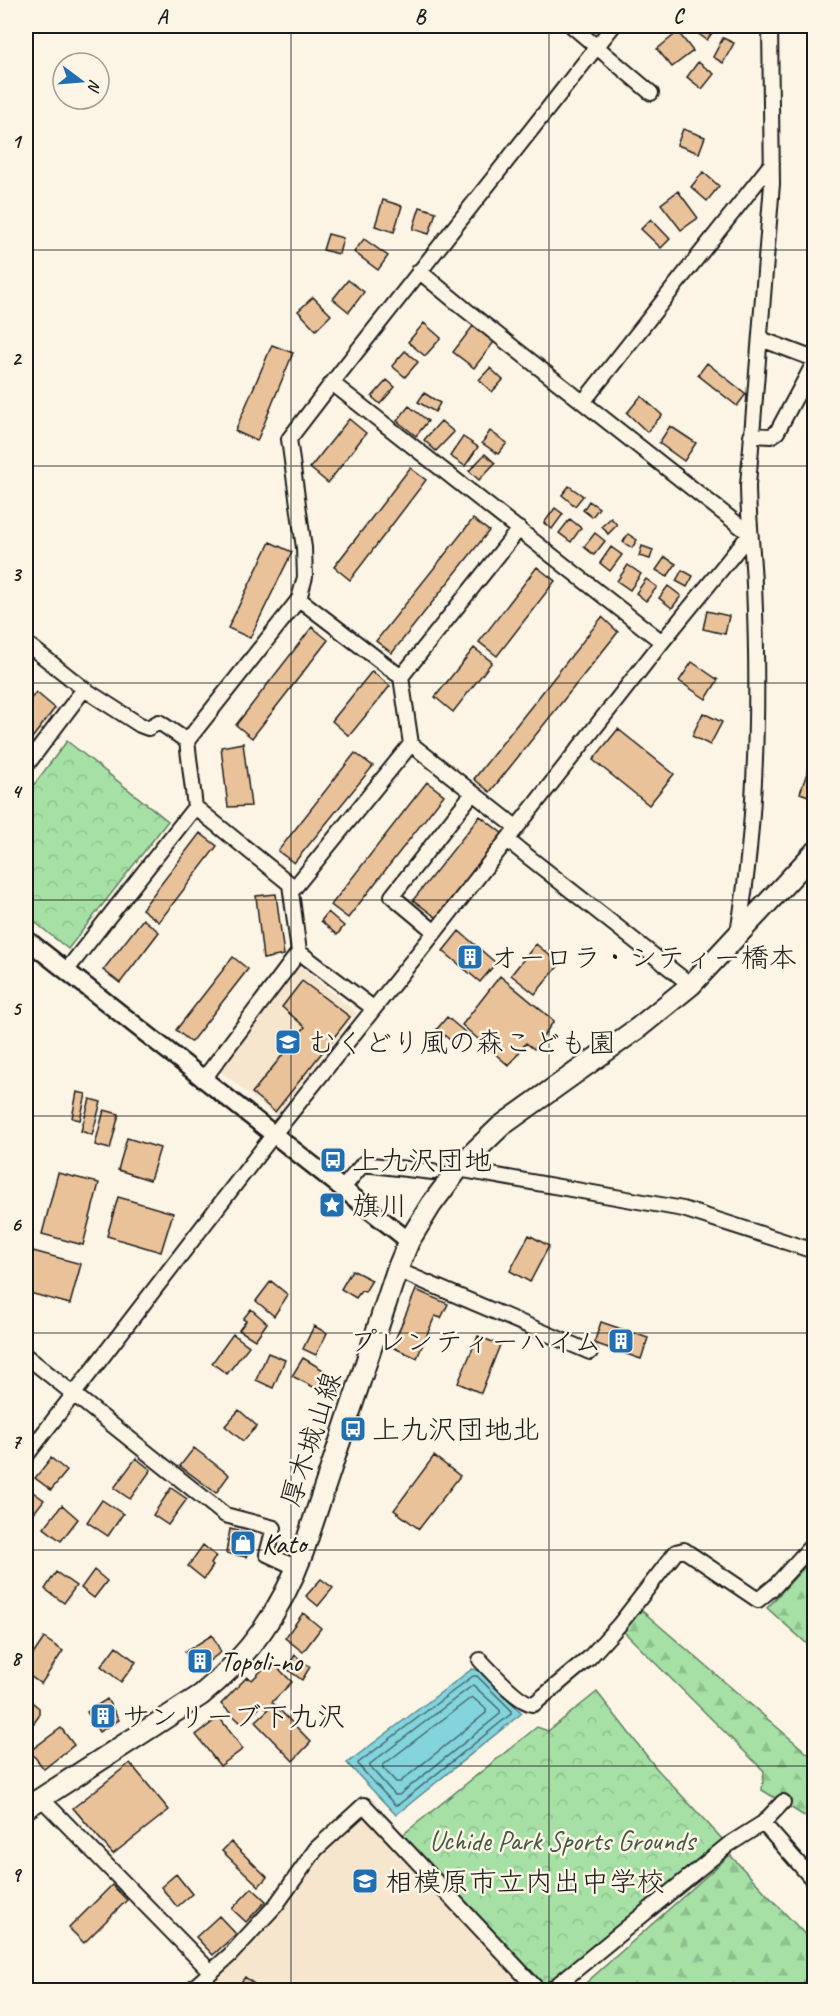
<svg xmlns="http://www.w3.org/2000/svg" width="840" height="2016" font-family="Caveat,'Klee One',sans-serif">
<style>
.built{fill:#f7e6ce}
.forest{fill:url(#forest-firs);stroke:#617e60;stroke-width:1.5}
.park{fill:url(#park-crowns);stroke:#617e60;stroke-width:1.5}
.water{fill:#83d4dd;stroke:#5a8a90;stroke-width:1.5}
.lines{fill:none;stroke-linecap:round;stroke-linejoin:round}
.shore{stroke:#456669;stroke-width:1.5}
.building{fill:#eac29a;stroke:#1c1c1c;stroke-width:1.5}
.minor-casing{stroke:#1c1c1c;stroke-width:18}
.tertiary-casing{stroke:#1c1c1c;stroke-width:21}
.secondary-casing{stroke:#1c1c1c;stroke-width:24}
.minor{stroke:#fcf5e5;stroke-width:14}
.tertiary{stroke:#fcf5e5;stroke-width:16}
.secondary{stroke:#fcf5e5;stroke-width:20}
.grid{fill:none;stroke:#1c1c1c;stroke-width:1.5;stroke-opacity:0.55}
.labels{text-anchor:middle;stroke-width:5;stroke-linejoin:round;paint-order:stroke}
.poi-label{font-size:28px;fill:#1c1c1c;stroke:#fcf5e5;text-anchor:start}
.street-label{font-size:28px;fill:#1c1c1c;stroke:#fcf5e5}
.park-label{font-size:28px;fill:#455745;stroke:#fcf5e5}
.neatline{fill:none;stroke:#1c1c1c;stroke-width:2}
.grid-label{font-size:20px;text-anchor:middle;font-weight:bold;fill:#1c1c1c}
</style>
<defs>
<pattern id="forest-firs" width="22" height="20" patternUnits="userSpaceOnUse" patternTransform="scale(1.5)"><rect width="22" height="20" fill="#a6e0a5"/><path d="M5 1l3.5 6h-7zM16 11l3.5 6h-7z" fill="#8ec08d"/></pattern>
<pattern id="park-crowns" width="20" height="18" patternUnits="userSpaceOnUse" patternTransform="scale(1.5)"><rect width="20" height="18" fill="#a6e0a5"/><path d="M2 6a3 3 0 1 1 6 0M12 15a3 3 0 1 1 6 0" fill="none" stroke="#8ec08d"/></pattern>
</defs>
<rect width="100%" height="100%" fill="#fcf5e5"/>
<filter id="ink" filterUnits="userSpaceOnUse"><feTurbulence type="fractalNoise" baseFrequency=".0167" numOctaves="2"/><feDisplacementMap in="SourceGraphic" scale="12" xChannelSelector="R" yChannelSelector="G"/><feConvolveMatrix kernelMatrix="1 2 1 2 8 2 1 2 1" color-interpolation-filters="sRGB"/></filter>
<g filter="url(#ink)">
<!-- built -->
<path class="built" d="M300,966L357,1013L276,1116L220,1071Z
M362,1818H370L528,1990H202L280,1912L324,1850Z"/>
<!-- forest -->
<path class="forest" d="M814,1557V1650L767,1608Z
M640,1609L814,1759V1822L762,1790L764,1771L623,1631Z
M730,1855L814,1944V1969L797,1990H578Z"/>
<!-- park -->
<path class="park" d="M67,741L168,821L68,949L26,915V795Z
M597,1692L657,1769L724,1841L542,1990L401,1836L537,1727L548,1731Z"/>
<!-- water -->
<path class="water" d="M472,1669L478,1670L522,1713L396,1815L347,1763Z"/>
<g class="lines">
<!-- shore -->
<path class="shore" d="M473,1676H477L511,1710V1714L398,1805H395L359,1766L358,1763Z
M473,1685L500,1710V1714L399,1795H395L370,1767V1764Z
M472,1697L486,1709V1713L400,1782H396L383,1768V1765Z"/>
</g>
<!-- building -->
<path class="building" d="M697,26H717L707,40L693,30Z
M678,32L693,51L672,67L657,49Z
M723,38L734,43L723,63L713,57Z
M698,62L714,74L702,89L687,77Z
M683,129L705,137L699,153L677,145Z
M703,172L719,186L707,201L691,187Z
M678,191L698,218L681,230L661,204Z
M383,200L402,206L394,232L375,226Z
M420,207L436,212L429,234L413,229Z
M651,219L670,239L661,248L641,229Z
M328,234L343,238L339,254L323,250Z
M364,239L388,256L378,270L354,252Z
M348,280L364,292L349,312L333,299Z
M313,297L331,315L316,330L298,311Z
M424,323L441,338L425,356L408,342Z
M473,326L494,342L474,368L453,352Z
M272,345L293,353L257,441L235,431Z
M405,351L418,362L405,377L392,366Z
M707,363L746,394L737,406L698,375Z
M490,368L503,380L492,392L479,380Z
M387,380L395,387L380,404L372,397Z
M424,393L440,403L435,412L418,402Z
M641,396L662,415L647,432L627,413Z
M409,406L428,421L416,436L397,421Z
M349,419L366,433L328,483L310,468Z
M441,421L454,432L436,451L424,440Z
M670,426L696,443L684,461L659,443Z
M490,431L507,443L498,454L482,443Z
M463,437L478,447L465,466L450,456Z
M485,454L495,463L479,480L469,471Z
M410,468L426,480L350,580L334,567Z
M569,486L583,496L575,506L562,495Z
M589,501L599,508L592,517L583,510Z
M555,508L563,514L552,529L544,523Z
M611,518L617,525L608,534L602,526Z
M473,519L489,531L392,653L376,641Z
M570,519L581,528L571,542L559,533Z
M595,533L605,541L594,555L584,547Z
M628,534L637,540L632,548L623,542Z
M270,542L292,552L250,638L228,628Z
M642,546L653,550L650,559L639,556Z
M611,547L622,555L610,571L600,563Z
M665,557L676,564L667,577L656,570Z
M628,565L641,574L630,590L617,581Z
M537,567L555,581L497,656L479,642Z
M682,570L693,576L687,587L676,581Z
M646,579L657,587L646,601L636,593Z
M668,586L681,596L672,608L659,598Z
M707,611L729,616L725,634L703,629Z
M602,617L618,632L490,792L474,779Z
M312,627L328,640L252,738L236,725Z
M474,648L492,662L453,712L435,697Z
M692,662L718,680L706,699L679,681Z
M372,671L390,686L349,736L332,721Z
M36,692L55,708L26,746V705Z
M703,713L722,722L710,745L692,736Z
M618,729L674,774L649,805L593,760Z
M243,743L251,806L228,807L221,747Z
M355,753L373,766L294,863L278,851Z
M814,753V798L800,793Z
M427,782L444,795L348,918L331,905Z
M480,816L503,834L437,918L413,900Z
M200,833L217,846L159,922L142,909Z
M276,894L284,955L263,959L256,896Z
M328,912L344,926L337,935L321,921Z
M143,919L159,932L120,983L103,970Z
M459,931L496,963L480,982L443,951Z
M536,944L560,964L535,994L511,975Z
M233,957L248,969L191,1042L176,1030Z
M500,976L554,1021L534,1049L526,1043L509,1066L462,1025Z
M302,981L350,1017L275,1112L252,1093L305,1027L282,1007Z
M447,1017L466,1033L456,1045L437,1029Z
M77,1092L86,1094L80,1120L72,1118Z
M90,1099L101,1102L92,1135L81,1131Z
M104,1110L119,1114L110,1149L95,1145Z
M127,1138L160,1148L150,1180L118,1170Z
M58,1173L99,1183L83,1245L42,1234Z
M118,1197L173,1213L161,1252L107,1236Z
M529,1235L549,1246L530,1282L510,1271Z
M33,1251L81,1264L70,1304L26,1292V1280Z
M352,1270L372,1280L365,1292L361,1291L356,1298L341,1289Z
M271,1281L288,1295L274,1316L256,1301Z
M416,1290L448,1304L441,1318L435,1316L417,1358L392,1347Z
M251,1309L267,1323L255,1340L239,1330L246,1321L243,1319Z
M601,1322L648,1338L641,1359L594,1343Z
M314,1326L327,1333L316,1355L303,1349Z
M233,1334L249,1346L227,1374L212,1363Z
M478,1336L500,1345L481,1393L458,1383Z
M268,1353L285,1360L273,1388L256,1380Z
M303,1358L330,1374L321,1391L292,1376Z
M239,1410L257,1426L243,1441L225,1426Z
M26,1426L32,1431L26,1439Z
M194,1448L229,1475L216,1493L180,1466Z
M434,1456L460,1476L419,1529L394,1510Z
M51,1458L67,1471L51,1490L35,1478Z
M136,1458L151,1470L130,1499L114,1488Z
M171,1488L187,1499L168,1525L153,1515Z
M30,1490L44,1500L26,1523V1495Z
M102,1500L123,1514L108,1536L87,1522Z
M62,1505L78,1519L61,1541L44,1528Z
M230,1529L251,1534L254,1537L251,1550L248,1552L246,1557L226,1553Z
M203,1545L216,1556L211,1564L213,1566L204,1579L188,1566Z
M94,1570L107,1581L94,1598L81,1588Z
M56,1572L76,1586L64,1603L45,1589Z
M321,1579L333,1588L318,1606L306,1596Z
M303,1613L321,1628L303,1652L285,1638Z
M212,1635L221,1652L197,1670L185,1652Z
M44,1638L63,1651L41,1684L26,1673V1665Z
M116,1646L136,1662L121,1682L101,1666Z
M295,1655L310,1667L302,1680L287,1669Z
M271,1661L292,1682L272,1702L311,1742L293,1761L255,1722L268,1710L263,1704L243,1725L221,1704L247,1677L252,1680Z
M26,1697L39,1708V1716L34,1723L26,1717Z
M107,1699L119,1720L99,1732L87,1712Z
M219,1717L243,1749L220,1766L196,1735Z
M61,1728L74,1745L44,1769L30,1751Z
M130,1763L169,1810L113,1854L73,1808Z
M231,1842L267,1877L259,1886L222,1851Z
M176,1874L192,1894L177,1907L161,1887Z
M112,1885L127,1900L84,1943L69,1928Z
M252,1888L266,1901L246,1922L232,1909Z
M219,1916L236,1934L213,1955L196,1937Z
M245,1977L262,1990L263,1989L266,1990H235Z"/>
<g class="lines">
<!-- minor casing -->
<g class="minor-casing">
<path id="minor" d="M572,26L651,93
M419,271L466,310L750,534
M761,339L814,359
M332,383L613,26
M584,401L772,163
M751,435L771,436L777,432L814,363
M299,599L401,677L411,744L516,827
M26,643L84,689L140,725L148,728L159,722L187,741
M401,677L519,529
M26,766L84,689
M195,807L290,884L299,952L373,1008
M507,840L691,985
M291,892L411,744
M435,932L392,896L472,794
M738,933C757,821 759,699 754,585C753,552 748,519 748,485L772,184L770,26
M66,971L195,807L187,741L299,599L305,577L304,548L289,439L332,383L662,642
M203,1080L299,952
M458,1169L683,1209L814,1251
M343,1188L363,1164L433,1172
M397,1270L590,1352
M26,1356L225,1515L274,1528L267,1554L297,1568
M26,1456L274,1134L435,932L662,642L750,534
M480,1660C492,1672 519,1704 534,1704L589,1658L619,1625L676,1552L684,1550L758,1600L775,1586L814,1543
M41,1798L210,1971
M763,1823L814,1881
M191,1990L230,1955L276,1905L316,1849L364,1805L538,1990
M551,1990L728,1845L763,1823L783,1802"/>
</g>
<!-- tertiary casing -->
<g class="tertiary-casing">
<path id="tertiary" d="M26,939L409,1241"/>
</g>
<!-- secondary casing -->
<g class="secondary-casing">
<path id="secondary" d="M26,1808L201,1695C250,1655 281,1611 303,1552L397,1270L409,1241L431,1205L458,1169L476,1150L501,1126L638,1028L691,985L814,853"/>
</g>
<!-- minor -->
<use href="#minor" class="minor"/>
<!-- tertiary -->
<use href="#tertiary" class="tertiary"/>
<!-- secondary -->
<use href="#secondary" class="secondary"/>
</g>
</g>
<!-- grid -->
<path class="grid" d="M291,26V1990M549,26V1990M26,250H814M26,466H814M26,683H814M26,900H814M26,1116H814M26,1333H814M26,1550H814M26,1766H814"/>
<!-- icons -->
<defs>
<g id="building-square" transform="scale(1.35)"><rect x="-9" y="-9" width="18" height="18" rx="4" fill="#1f6fb2" stroke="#fcf5e5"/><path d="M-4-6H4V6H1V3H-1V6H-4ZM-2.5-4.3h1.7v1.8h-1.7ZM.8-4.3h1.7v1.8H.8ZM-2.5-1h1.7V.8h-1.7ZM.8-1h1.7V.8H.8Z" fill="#fff"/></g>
<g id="school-square" transform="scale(1.35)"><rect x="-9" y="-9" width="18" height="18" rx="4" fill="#1f6fb2" stroke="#fcf5e5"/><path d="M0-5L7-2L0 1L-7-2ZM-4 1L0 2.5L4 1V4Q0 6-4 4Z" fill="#fff"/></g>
<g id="bus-square" transform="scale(1.35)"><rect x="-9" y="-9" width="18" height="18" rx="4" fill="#1f6fb2" stroke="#fcf5e5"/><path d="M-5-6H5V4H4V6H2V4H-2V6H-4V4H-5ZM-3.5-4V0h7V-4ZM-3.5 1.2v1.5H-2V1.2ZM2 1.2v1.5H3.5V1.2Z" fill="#fff"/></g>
<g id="sight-square" transform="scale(1.35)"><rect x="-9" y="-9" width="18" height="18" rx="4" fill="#1f6fb2" stroke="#fcf5e5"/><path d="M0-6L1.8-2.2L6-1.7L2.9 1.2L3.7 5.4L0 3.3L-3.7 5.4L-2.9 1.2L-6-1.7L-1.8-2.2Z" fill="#fff"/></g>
<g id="shop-square" transform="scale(1.35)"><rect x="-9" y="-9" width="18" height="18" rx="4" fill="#1f6fb2" stroke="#fcf5e5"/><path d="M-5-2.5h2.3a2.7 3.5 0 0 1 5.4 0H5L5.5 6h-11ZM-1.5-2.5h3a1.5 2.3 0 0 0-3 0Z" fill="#fff"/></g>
</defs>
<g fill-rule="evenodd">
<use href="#building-square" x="470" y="957"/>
<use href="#school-square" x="288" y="1042"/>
<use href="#bus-square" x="333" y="1160"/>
<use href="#sight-square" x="332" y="1205"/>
<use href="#building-square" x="621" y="1341"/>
<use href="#bus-square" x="353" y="1429"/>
<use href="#shop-square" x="243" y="1543"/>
<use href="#building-square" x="200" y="1661"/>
<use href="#building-square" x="103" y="1716"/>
<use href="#school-square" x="365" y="1881"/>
</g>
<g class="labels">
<!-- poi labels -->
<g class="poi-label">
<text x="490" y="967">オーロラ・シティー橋本</text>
<text x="308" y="1052">むくどり風の森こども園</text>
<text x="352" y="1170">上九沢団地</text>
<text x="352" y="1215">旗川</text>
<text x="602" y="1351" text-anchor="end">プレンティーハイム</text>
<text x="372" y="1439">上九沢団地北</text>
<text x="262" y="1553">Kato</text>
<text x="220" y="1671">Topoli-no</text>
<text x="122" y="1726">サンリーブ下九沢</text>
<text x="385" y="1891">相模原市立内出中学校</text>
</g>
<!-- street labels -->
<g class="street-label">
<text transform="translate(310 1439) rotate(-72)" y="10">厚木城山線</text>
</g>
<!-- park labels -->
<g class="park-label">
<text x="562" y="1850">Uchide Park Sports Grounds</text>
</g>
</g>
<!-- margin -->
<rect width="840" height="2016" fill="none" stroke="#fcf5e5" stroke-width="66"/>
<!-- north arrow -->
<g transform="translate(81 81) rotate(106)"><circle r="28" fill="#fcf5e5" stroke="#a29e95" stroke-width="1.5"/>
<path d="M0-4.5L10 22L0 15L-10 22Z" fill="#1f6fb2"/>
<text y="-9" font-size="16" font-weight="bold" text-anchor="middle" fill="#1c1c1c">N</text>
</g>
<rect x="33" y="33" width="774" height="1950" class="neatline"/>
<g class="grid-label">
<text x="162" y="23">A</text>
<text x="420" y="23">B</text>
<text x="678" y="23">C</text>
<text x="16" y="148">1</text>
<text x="16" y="365">2</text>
<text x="16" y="581">3</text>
<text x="16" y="798">4</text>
<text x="16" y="1015">5</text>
<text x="16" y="1231">6</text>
<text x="16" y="1448">7</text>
<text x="16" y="1665">8</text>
<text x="16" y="1881">9</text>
</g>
</svg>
